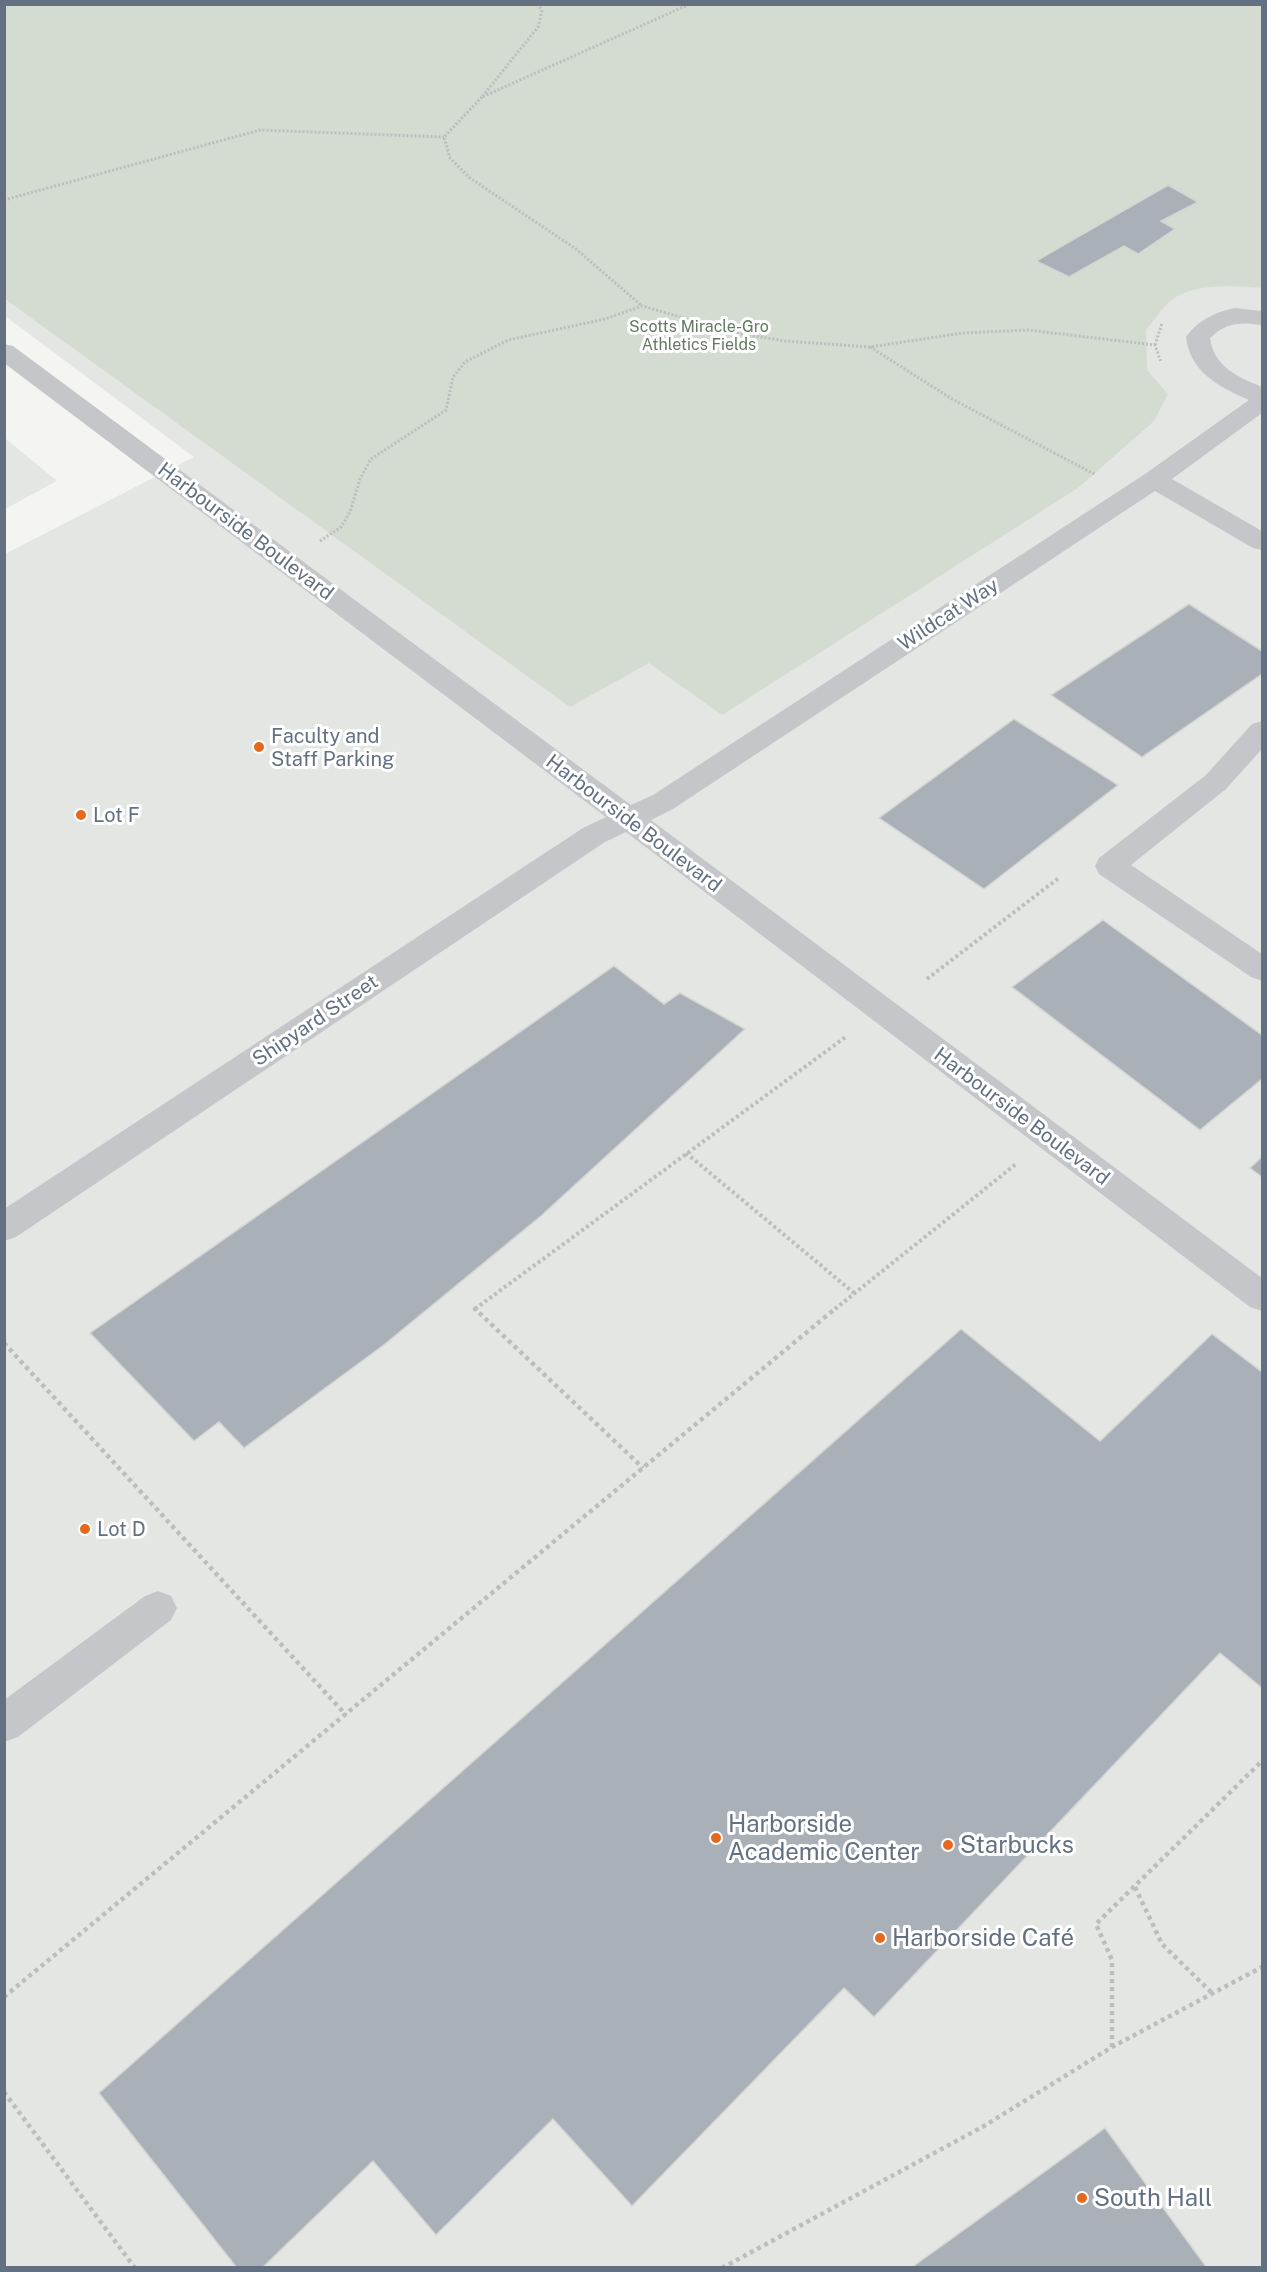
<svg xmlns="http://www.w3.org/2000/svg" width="1267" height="2272" font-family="'Public Sans',sans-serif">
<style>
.built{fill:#e4e6e4}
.green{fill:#d4dbd1}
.building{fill:#aab0b7;stroke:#d5d5d3;stroke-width:1.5}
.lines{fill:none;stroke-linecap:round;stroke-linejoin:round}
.path-far2{stroke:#bbbdbf;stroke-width:3;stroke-dasharray:2 2;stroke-linecap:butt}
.path-far1{stroke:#bbbdbf;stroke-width:4;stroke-dasharray:3 3;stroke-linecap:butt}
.path{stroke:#bbbdbf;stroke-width:4.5;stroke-dasharray:4 4;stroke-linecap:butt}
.minor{fill:#c4c6ca;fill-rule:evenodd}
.poi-dot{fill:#e6671e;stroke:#fff;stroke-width:2}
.labels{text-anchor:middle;stroke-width:6;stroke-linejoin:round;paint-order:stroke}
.far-park-label{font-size:16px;fill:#637961;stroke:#fff}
.street-label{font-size:20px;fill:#637082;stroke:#fff}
.poi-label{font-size:20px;fill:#637082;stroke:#fff;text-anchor:start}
.near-poi-label{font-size:24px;fill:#637082;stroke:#fff;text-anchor:start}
</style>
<rect width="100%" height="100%" fill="#f4f4f0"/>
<!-- built -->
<path class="built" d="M5,5H1262V2267H5V554L194,457L5,316Z
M5,438L57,481L5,509H4Z"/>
<!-- green -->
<path class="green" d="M5,5H1262V288C1233,286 1190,282 1167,304C1159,312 1153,322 1146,330L1147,370L1168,394L1154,421L1078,488L722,715L649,663L570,707L5,299Z"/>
<!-- building -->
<path class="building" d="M1168,185L1198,202L1161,221L1175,229L1138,254L1124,246L1069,277L1036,261Z
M1189,604L1262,651V674L1142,757L1051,695Z
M1014,719L1118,785L984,889L879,818Z
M1103,920L1262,1035V1079L1200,1130L1012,987Z
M614,966L664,1004L680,993L745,1029L541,1216L385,1344L244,1448L219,1422L194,1441L90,1333Z
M1262,1157V1177L1250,1168Z
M961,1329L1100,1441L1212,1334L1262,1372V1688L1220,1653L874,2017L844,1988L632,2206L553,2119L436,2235L373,2161L262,2268H237L99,2093Z
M1105,2128L1207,2268H911Z"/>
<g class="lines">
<!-- path-far2 -->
<path class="path-far2" d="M537,4L542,10L538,27L482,97L690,4
M482,97L444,137L450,158L470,178L576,249L642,306
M4,200L260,130L444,137
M1155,345L1162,323
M870,347L952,399L1096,475
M320,541L341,527L350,512L360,479L371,459L446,410L453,377L465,362L508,340L605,319L642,306L736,333L786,341L870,347L963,333L1028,330L1155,345L1161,362"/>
<!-- path-far1 -->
<path class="path-far1" d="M927,979L1060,877
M686,1153L854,1293
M475,1309L847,1036
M835,1309L1016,1164"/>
<!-- path -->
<path class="path" d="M477,1308L475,1309L643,1468
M4,1343L346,1715
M1135,1887L1162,1944L1212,1993
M4,1997L836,1308
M1112,2047V1960L1096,1924L1262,1761
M4,2092L135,2268
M722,2268L984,2126L1112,2047L1262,1967"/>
<!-- minor -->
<path class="minor" d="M1235,308L1262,311V325C1240,322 1227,322 1210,338C1214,367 1238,377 1262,387V413L1172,479L1262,531V550L1253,548L1155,491L673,809L651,820L1262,1278V1311L1250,1307L626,832L605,842L16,1237L4,1241V1209L583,828L606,817L4,363V344L13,346L631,805L653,795L1145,474L1249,400C1219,387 1190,372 1186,337C1198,320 1215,312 1235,308Z
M1262,721V749L1226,789L1131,865L1262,954V981L1251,977L1099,874L1095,866L1099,858L1206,775L1252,724Z
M158,1591L171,1596L177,1608L171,1620L18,1737L4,1742V1700L145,1596Z"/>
</g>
<!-- markers -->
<g class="poi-dot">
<circle cx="259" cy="747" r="6"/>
<circle cx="81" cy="815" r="6"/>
<circle cx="85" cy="1529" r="6"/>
<circle cx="716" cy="1838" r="6"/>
<circle cx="948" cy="1845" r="6"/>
<circle cx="880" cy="1938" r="6"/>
<circle cx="1082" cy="2198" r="6"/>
</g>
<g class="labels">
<!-- far-park labels -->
<g class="far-park-label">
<text x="699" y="332">Scotts Miracle-Gro<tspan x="699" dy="18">Athletics Fields</tspan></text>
</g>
<!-- street labels -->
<g class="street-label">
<text transform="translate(246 531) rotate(37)" y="7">Harbourside Boulevard</text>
<text transform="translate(948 614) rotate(-33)" y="7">Wildcat Way</text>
<text transform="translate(634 823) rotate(37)" y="7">Harbourside Boulevard</text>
<text transform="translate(315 1020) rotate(-34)" y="7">Shipyard Street</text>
<text transform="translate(1022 1116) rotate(37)" y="7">Harbourside Boulevard</text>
</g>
<!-- poi labels -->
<g class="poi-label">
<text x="271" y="743">Faculty and<tspan x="271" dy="23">Staff Parking</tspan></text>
<text x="93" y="822">Lot F</text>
<text x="97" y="1536">Lot D</text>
</g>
<!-- near-poi labels -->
<g class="near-poi-label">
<text x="728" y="1832">Harborside<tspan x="728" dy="28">Academic Center</tspan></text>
<text x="960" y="1853">Starbucks</text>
<text x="892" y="1946">Harborside Café</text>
<text x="1094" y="2206">South Hall</text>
</g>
</g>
<!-- border -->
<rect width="1267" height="2272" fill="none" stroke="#637082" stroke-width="12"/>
</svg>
